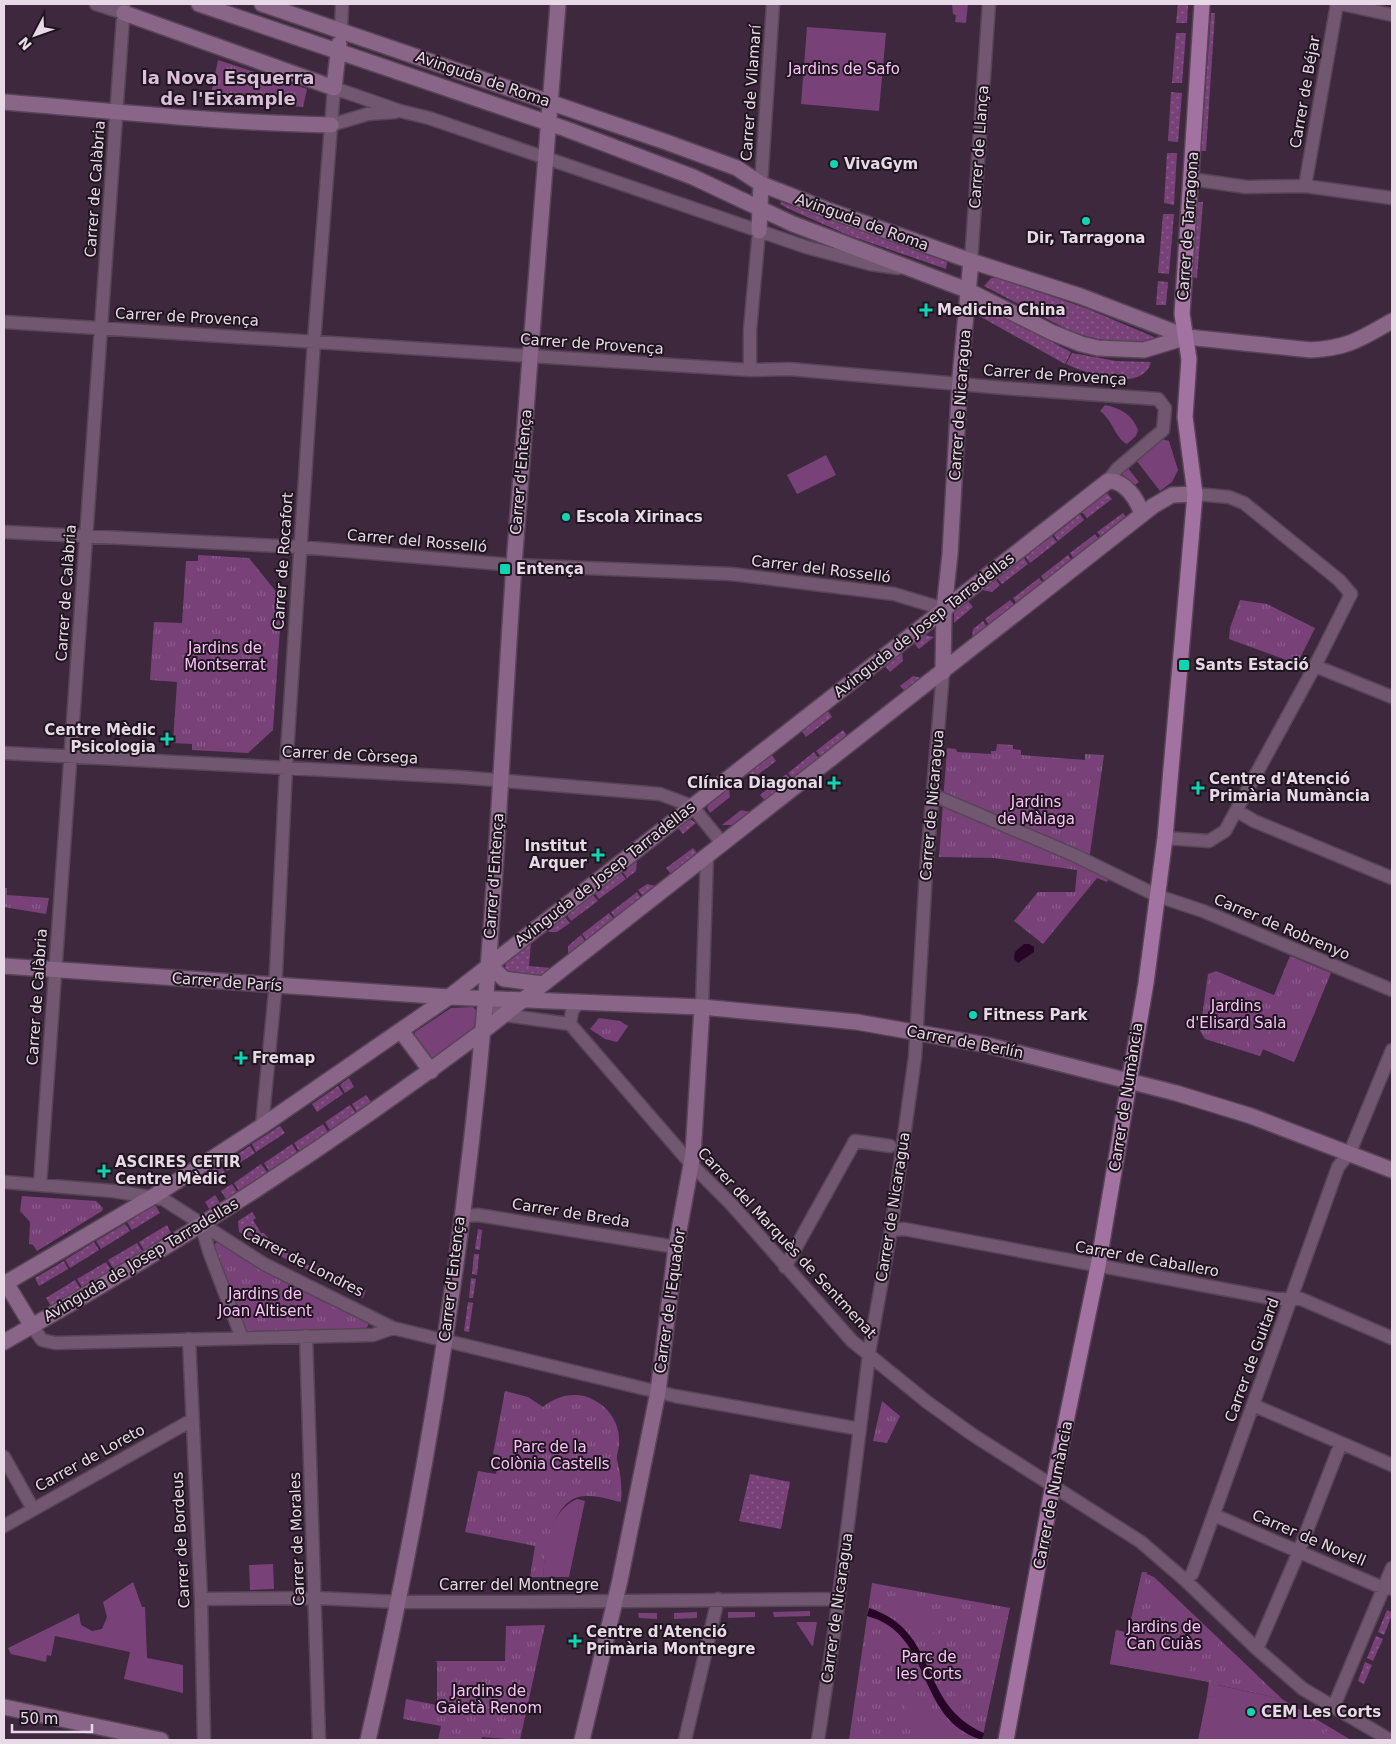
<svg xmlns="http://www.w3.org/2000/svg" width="1396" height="1744" font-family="'DejaVu Sans',sans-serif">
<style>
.grass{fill:url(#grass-dots)}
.park{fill:url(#park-tufts)}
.garden{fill:#784278}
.water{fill:#260527}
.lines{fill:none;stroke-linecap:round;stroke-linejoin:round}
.street-casing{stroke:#584457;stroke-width:15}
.secondary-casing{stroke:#584457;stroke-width:18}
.primary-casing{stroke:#584457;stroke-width:18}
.street{stroke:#715870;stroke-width:12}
.secondary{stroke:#896588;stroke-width:15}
.primary{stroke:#a272a1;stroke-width:15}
.poi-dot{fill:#0fd5b4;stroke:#1f151f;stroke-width:2}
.labels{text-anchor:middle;stroke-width:4;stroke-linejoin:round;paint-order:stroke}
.park-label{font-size:15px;fill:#fbc3f9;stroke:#1f151f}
.street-label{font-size:15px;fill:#e8d9e7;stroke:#1f151f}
.poi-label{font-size:15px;font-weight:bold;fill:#e8d9e7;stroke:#1f151f;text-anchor:start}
.quarter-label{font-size:18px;font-weight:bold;fill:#dcc0db;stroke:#1f151f}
</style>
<defs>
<pattern id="grass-dots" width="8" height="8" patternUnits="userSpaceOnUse" patternTransform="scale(1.25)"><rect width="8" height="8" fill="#784278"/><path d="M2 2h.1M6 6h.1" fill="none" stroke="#8b5d8b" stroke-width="1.8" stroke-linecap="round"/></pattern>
<pattern id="park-tufts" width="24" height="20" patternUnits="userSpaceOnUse" patternTransform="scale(1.25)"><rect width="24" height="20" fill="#784278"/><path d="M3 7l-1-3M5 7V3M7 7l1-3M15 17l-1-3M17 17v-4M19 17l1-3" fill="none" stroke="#8b5d8b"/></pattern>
</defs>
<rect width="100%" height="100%" fill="#3e283e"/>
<!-- grass -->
<path class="grass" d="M1178,4H1188L1187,23H1176Z
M1211,13H1215L1206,151H1201Z
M1176,33H1186L1182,83H1172Z
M1171,92L1182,93L1178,142L1168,141Z
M1167,153H1177L1174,205L1164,203Z
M781,202L947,262L946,269L848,235L789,209L780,204Z
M1198,202H1203L1197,278L1192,277Z
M1163,214H1174L1169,274L1158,273Z
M991,278H999L1088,309L1154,337L1153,343L1110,342L1074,333L984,286Z
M1158,281L1168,282L1166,305H1156Z
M975,302L1071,352L1065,364L974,313Z
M1072,353L1116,361L1151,362C1143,394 1086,373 1066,364Z
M1107,493L1112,499L1087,518L1082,512Z
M1123,513L1127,518L1102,538L1097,532Z
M1080,514L1084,520L1058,541L1054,535Z
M1095,534L1099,540L1074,559L1070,553Z
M1052,536L1057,542L1030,563L1025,556Z
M1068,555L1072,561L1045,582L1041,576Z
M1024,558L1028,564L1002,584L997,578Z
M1039,578L1043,583L1017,604L1013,598Z
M996,580L1000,585L992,592L982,590Z
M1010,600L1015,606L989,625L985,619Z
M968,601L973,607L954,623V612Z
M983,621L987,627L972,638L973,629Z
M925,635L934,637L919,649L914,643Z
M902,652L903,661L890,672L885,666Z
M913,676L921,678L905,691L900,686Z
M828,711L832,717L806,737L802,731Z
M843,730L847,736L821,757L816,751Z
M814,752L819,759L793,779L788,773Z
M772,755L776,761L751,780L747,774Z
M786,774L791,780L765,801L760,795Z
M690,819L696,823L683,834L678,828Z
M693,848L698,854L671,874L666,868Z
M637,861L636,871L627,878L623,872Z
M621,873L626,879L599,899L595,893Z
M647,884L656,886L643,896L638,890Z
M637,892L641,898L615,918L611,912Z
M593,895L598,901L571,921L567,915Z
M609,913L614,919L587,941L582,934Z
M565,917L570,923L557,932H549L548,930Z
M581,935L586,942L568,955V946Z
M531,943L529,966L551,968L539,978L504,973L506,963Z
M349,1078L354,1087L345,1093L340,1085Z
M338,1086L343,1094L317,1112L312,1104Z
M366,1095L371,1102L357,1112L352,1104Z
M350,1105L356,1113L330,1130L325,1122Z
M323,1124L328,1132L299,1151L294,1143Z
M280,1126L285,1133L256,1152L252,1144Z
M292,1144L297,1152L269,1171L264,1163Z
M250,1146L255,1153L227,1171L222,1164Z
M261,1164L267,1172L239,1191L234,1183Z
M220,1165L225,1172L213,1180L208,1172Z
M232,1184L237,1192L226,1199L221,1191Z
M215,1195L220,1203L210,1210L205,1202Z
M155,1205L160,1213L132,1230L127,1222Z
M252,1212L256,1218L253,1220L261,1233H264L269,1239L279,1245L278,1249L292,1255L294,1253L300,1256L299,1260L316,1269L318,1266L329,1271L327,1274L340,1281L343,1279L366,1290L363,1298L282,1257L239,1232L238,1221Z
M125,1224L130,1231L101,1249L96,1241Z
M167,1225L171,1233L144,1250L139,1242Z
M478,1229L482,1230L480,1250L475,1249Z
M94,1242L99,1250L70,1268L65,1260Z
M137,1243L142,1251L113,1268L108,1260Z
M474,1254H479L477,1275L472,1274Z
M64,1261L68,1269L39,1286L35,1278Z
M106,1262L111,1270L82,1287L77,1279Z
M471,1278L476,1279L473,1298H469Z
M75,1280L80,1288L51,1306L46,1298Z
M468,1302L473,1303L469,1332L464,1331Z
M750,1474L790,1482L781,1529L739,1521Z
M1387,1610L1392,1612V1615L1384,1635L1378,1632Z
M1376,1636L1383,1639L1373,1661L1367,1658Z
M1365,1662L1372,1665L1364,1684L1358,1681Z"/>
<!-- park -->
<path class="park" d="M218,60L307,89L303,107L210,99Z
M198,555L249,558L282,599L273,730L248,753L192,750V744L173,743L177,682L150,680L154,622L182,623L186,561H198Z
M1240,600L1267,604L1315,628L1297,664L1229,639L1230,628Z
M997,744L1013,745V749L1021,750V755L1085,760V754L1104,755L1089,861L1112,874L1107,882L1097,878L1043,944L1014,921L1038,892H1075L1077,870L994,858L939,857L947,748L956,749L957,752L991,754V751H996Z
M4,888H7V895L49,898L46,914L4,907Z
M1290,956L1331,973L1294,1062L1263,1049L1260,1056L1205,1039L1200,1031L1208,974L1216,971L1274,995Z
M599,1018L620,1021L628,1026L617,1042L605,1039L590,1029Z
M22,1196L96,1201L103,1208L102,1211L37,1251L33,1245L29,1244L30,1222L20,1211Z
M217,1242L320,1300L368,1322V1326L365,1329L245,1332L213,1246Z
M505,1391L528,1397L543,1407C555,1397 572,1392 587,1397C607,1404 621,1422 619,1445C619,1450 616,1455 617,1460C621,1476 622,1485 621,1502C611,1500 600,1496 589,1496C552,1493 545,1551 543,1577H530L535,1546L465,1532L478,1471L496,1474L499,1455L493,1454Z
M882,1401L900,1416L887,1443L873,1441Z
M1142,1572L1154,1577L1282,1699L1218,1685L1215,1698L1207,1696L1209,1682L1110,1664L1116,1630L1128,1633Z
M872,1583L1010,1608L982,1740H849Z
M545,1625L520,1740L482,1737L481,1740H438L441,1726L403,1719L406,1699L437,1705V1662L435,1661H505L506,1626Z
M1299,1709L1351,1740H1286Z"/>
<!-- garden -->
<path class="garden" d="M952,4H968L966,23L955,22L956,15L953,14Z
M807,27L886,33L879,111L801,104Z
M1105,405C1120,408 1133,415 1138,430L1136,436L1127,444C1115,438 1114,422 1100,411Z
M1162,439L1169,441L1178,470L1172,482L1160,491L1136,460Z
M826,455L836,475L797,494L787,475Z
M1127,467L1139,482L1132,487L1121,473Z
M729,788L730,797L710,813L707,808L709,804Z
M741,810L750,812L734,825H722Z
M1312,968L1315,969L1303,998L1292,1004L1279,1000L1285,985L1301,989Z
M1215 1007a12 12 0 1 1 24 0a12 12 0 1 1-24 0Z
M1305,1005L1317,1007L1294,1062L1263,1049L1260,1056L1254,1054C1249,1043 1249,1035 1254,1025C1264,1016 1276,1014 1286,1023L1275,1019L1267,1037L1271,1039L1274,1050L1284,1054L1295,1051L1303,1035C1291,1025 1292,1013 1305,1005Z
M473,1007L477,1011L474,1029L431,1059L414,1036L415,1032L451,1008Z
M621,1024L628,1026L617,1042L613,1040Z
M577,1499L585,1501L569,1577H543C545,1549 548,1512 577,1499Z
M273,1564L274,1589L250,1590L249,1565Z
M1142,1572H1147C1145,1582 1141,1593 1141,1603C1140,1631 1162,1661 1191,1649L1188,1677L1110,1664L1116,1630L1128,1633Z
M133,1582L142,1607H145L147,1658L183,1665V1693L124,1679L130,1652L55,1636L51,1656L47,1655L46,1662L11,1654L8,1648L79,1613L81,1625L92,1631L102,1629L107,1617L103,1602Z
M1159,1582L1221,1641L1213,1650L1193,1625L1156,1608L1154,1603Z
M890,1597L926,1603L938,1633L923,1631L909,1613L897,1610Z
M810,1611V1616L774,1617L773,1612Z
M697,1612V1618L674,1619V1613Z
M728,1612H755V1617L728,1618Z
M638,1613H657V1619L639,1618Z
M796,1622H817L813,1646H812Z
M880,1628C899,1638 909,1660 912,1680L899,1688Z
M933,1635L939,1636L947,1656L935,1665Z
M1223,1643L1257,1675C1239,1676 1225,1665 1214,1652Z
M942,1672L954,1674L972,1722Z
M1194,1672L1210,1676L1209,1682L1193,1678Z
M913,1683C923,1717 944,1715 960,1740H916L901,1691Z
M1217,1685L1282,1699L1313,1718L1298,1740H1198L1207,1696L1215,1697Z
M1330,1728L1351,1740H1329L1322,1735Z"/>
<!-- water -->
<path class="water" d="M1024,944H1029L1034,947V952L1018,963L1014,959L1015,952Z
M869,1608C941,1631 917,1704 984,1733L982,1740C913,1718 935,1634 867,1616Z"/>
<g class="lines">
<!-- street casing -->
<g class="street-casing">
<path id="street" d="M96,4L124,13
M1342,4L1392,15
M341,31L342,4
M331,125L368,114L395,112
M1191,179L1246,187L1305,186L1392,198
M761,184L773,4
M1305,186L1337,4
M971,261L989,4
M4,322L750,370L789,369L1004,388L1158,399L1165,408L1163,430L1117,469L1108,481
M750,370V330L759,231
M4,532L300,547L514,565L731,574L894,594L944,609
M1315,666L1392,697
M4,753L459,777L660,794L692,806L722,843
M933,795L1074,855L1158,896L1203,911L1392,990
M1237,811L1254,821L1392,878
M1165,838L1209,841L1225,831L1315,666L1351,594L1339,580L1244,503L1229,497L1195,494
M486,999L504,1015L570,1024L692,1165L732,1205L852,1341L927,1402L973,1435L1141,1542L1185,1580L1257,1649L1303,1689L1390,1740
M702,1007L707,856
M570,1024L572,1011L579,1002
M262,1126L275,992L286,768L314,341L334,88L400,111L429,118L806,247L870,264L898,268
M4,1182L113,1191L163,1199L264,1264L393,1328L675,1396L860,1429
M40,1185L124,4
M461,1216L478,1215L676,1247
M201,1224L209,1251L242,1338
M891,1230L904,1229L1276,1299H1301L1392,1338
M785,1267L855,1141L890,1146
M32,1326L42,1340L55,1343L373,1335L393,1328
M306,1336L319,1740
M189,1339L201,1599L204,1740
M1253,1405L1392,1465
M4,1457L33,1509
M1214,1515L1376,1585L1392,1589
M4,1526L192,1420
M1185,1580L1192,1574L1197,1561L1338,1167L1350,1152L1392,1050
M201,1599L316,1598L399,1602H517L838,1599
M1257,1649L1297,1556L1341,1443
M1333,1708L1392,1568
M685,1740L718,1599
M818,1740L836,1620L870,1347L891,1230L915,1057L926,872L943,672"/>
</g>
<!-- secondary casing -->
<g class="secondary-casing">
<path id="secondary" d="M199,4L566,129L693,177L793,224L967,290L1051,332L1081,344L1098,348L1144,350L1187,337
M262,4L666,142L737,168L761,184L825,209L971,261L1080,296L1187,337L1311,350C1348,348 1360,339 1392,321
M124,13L334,88L339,44
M4,102C113,111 221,123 331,125
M759,231L761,184
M943,672L944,609L950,554L960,377L971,261
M489,965L504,979L543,984
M4,966L449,997L702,1007L857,1022L987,1045L1176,1093L1251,1116L1392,1170
M401,1031L431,1071
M6,1283L32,1326
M4,1284L154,1196L262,1126L449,997L1108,481C1125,480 1138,500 1142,515
M4,1342C169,1249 330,1146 482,1032L1153,506L1172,495L1195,494
M4,1707L161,1740
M368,1740C424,1496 465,1245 486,994C498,851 504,708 514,565C527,378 544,191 558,4
M582,1740L620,1580L658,1392L676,1247L693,1154L702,1007"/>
</g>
<!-- primary casing -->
<g class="primary-casing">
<path id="primary" d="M1006,1740L1053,1485L1098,1266L1146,983L1165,838L1195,494L1185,417L1189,359L1182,314L1202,4"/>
</g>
<!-- street -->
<use href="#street" class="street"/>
<!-- secondary -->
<use href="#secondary" class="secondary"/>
<!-- primary -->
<use href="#primary" class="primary"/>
</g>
<!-- markers -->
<g class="poi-dot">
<circle cx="834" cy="164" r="5"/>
<circle cx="1086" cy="221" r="5"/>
<path d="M923.5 302.5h5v5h5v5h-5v5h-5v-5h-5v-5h5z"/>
<circle cx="566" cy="517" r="5"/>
<rect x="499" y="563" width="12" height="12" rx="2.5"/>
<rect x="1178" y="659" width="12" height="12" rx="2.5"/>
<path d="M164.5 731.5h5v5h5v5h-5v5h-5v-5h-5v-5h5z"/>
<path d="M831.5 775.5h5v5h5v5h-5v5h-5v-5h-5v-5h5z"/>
<path d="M1195.5 780.5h5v5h5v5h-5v5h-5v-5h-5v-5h5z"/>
<path d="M595.5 847.5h5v5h5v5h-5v5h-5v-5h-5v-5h5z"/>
<circle cx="973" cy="1015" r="5"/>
<path d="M238.5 1050.5h5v5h5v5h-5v5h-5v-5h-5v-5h5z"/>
<path d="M101.5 1163.5h5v5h5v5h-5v5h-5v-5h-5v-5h5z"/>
<path d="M572.5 1633.5h5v5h5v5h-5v5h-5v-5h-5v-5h5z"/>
<circle cx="1251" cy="1712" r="5"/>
</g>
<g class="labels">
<!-- park labels -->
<g class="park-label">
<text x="844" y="74">Jardins de Safo</text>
<text x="225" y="653">Jardins de<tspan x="225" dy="17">Montserrat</tspan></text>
<text x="1036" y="807">Jardins<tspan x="1036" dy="17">de Màlaga</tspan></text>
<text x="1236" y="1011">Jardins<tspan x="1236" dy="17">d'Elisard Sala</tspan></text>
<text x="265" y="1299">Jardins de<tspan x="265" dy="17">Joan Altisent</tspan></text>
<text x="550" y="1452">Parc de la<tspan x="550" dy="17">Colònia Castells</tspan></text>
<text x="1164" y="1632">Jardins de<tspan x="1164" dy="17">Can Cuiàs</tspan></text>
<text x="929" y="1662">Parc de<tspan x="929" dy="17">les Corts</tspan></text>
<text x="489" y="1696">Jardins de<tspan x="489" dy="17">Gaietà Renom</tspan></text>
</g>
<!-- street labels -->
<g class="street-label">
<text transform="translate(483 79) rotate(19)" y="5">Avinguda de Roma</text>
<text transform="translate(1305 92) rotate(-80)" y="5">Carrer de Béjar</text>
<text transform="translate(751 93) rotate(-86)" y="5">Carrer de Vilamarí</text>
<text transform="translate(979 147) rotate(-86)" y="5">Carrer de Llança</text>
<text transform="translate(95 189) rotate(-86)" y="5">Carrer de Calàbria</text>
<text transform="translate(862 222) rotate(20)" y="5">Avinguda de Roma</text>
<text transform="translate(1188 226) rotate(-86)" y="5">Carrer de Tarragona</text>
<text transform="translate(187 317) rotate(3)" y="5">Carrer de Provença</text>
<text transform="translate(592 344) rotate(4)" y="5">Carrer de Provença</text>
<text transform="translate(1055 375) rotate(4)" y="5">Carrer de Provença</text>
<text transform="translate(960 405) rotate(-86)" y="5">Carrer de Nicaragua</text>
<text transform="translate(521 472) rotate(-85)" y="5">Carrer d'Entença</text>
<text transform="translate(417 541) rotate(5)" y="5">Carrer del Rosselló</text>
<text transform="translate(283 561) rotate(-86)" y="5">Carrer de Rocafort</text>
<text transform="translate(821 569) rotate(7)" y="5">Carrer del Rosselló</text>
<text transform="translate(66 593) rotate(-86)" y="5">Carrer de Calàbria</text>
<text transform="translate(924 625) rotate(-38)" y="5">Avinguda de Josep Tarradellas</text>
<text transform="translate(350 755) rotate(3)" y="5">Carrer de Còrsega</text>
<text transform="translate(932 805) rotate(-85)" y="5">Carrer de Nicaragua</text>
<text transform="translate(605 874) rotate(-38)" y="5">Avinguda de Josep Tarradellas</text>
<text transform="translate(494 876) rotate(-86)" y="5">Carrer d'Entença</text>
<text transform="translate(1282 927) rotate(23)" y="5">Carrer de Robrenyo</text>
<text transform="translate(227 982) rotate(4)" y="5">Carrer de París</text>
<text transform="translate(37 997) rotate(-86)" y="5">Carrer de Calàbria</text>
<text transform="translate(965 1042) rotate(11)" y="5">Carrer de Berlín</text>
<text transform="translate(1126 1097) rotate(-81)" y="5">Carrer de Numància</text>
<text transform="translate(893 1207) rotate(-81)" y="5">Carrer de Nicaragua</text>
<text transform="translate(571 1213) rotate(9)" y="5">Carrer de Breda</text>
<text transform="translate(787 1243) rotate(47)" y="5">Carrer del Marquès de Sentmenat</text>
<text transform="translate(1147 1259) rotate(10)" y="5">Carrer de Caballero</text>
<text transform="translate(141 1260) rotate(-31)" y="5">Avinguda de Josep Tarradellas</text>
<text transform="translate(303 1262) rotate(27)" y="5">Carrer de Londres</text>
<text transform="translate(452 1279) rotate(-83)" y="5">Carrer d'Entença</text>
<text transform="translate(670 1301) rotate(-82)" y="5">Carrer de l'Equador</text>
<text transform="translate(1252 1360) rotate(-70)" y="5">Carrer de Guitard</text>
<text transform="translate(90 1458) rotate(-29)" y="5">Carrer de Loreto</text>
<text transform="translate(1053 1495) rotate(-79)" y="5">Carrer de Numància</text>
<text transform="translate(1309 1538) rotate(23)" y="5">Carrer de Novell</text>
<text transform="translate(297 1539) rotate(-92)" y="5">Carrer de Morales</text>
<text transform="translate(181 1540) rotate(-93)" y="5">Carrer de Bordeus</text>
<text x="519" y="1590">Carrer del Montnegre</text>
<text transform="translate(837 1608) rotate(-82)" y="5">Carrer de Nicaragua</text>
</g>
<!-- poi labels -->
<g class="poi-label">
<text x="844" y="169">VivaGym</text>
<text x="1086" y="243" text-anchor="middle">Dir, Tarragona</text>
<text x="937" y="315">Medicina China</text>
<text x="576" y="522">Escola Xirinacs</text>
<text x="516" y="574">Entença</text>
<text x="1195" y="670">Sants Estació</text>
<text x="156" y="735" text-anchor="end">Centre Mèdic<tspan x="156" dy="17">Psicologia</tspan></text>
<text x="1209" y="784">Centre d'Atenció<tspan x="1209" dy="17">Primària Numància</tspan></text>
<text x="823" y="788" text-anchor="end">Clínica Diagonal</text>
<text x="587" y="851" text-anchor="end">Institut<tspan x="587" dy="17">Arquer</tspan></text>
<text x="983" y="1020">Fitness Park</text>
<text x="252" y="1063">Fremap</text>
<text x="115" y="1167">ASCIRES CETIR<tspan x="115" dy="17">Centre Mèdic</tspan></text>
<text x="586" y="1637">Centre d'Atenció<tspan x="586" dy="17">Primària Montnegre</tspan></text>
<text x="1261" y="1717">CEM Les Corts</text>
</g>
<!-- quarter labels -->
<g class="quarter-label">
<text x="228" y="84">la Nova Esquerra<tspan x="228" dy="21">de l'Eixample</tspan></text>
</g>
</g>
<!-- border -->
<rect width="1396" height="1744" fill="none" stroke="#e8d9e7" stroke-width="10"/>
<!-- north arrow -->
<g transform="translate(35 35) rotate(229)" stroke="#1f151f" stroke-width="4" paint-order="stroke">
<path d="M0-4L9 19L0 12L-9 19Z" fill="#e8d9e7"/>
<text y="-8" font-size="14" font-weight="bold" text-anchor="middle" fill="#e8d9e7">N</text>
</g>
<!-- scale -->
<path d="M12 1724v8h80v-8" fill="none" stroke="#e8d9e7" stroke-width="2.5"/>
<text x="20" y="1724" font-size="15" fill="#e8d9e7" stroke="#1f151f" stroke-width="4" paint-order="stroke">50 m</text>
</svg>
